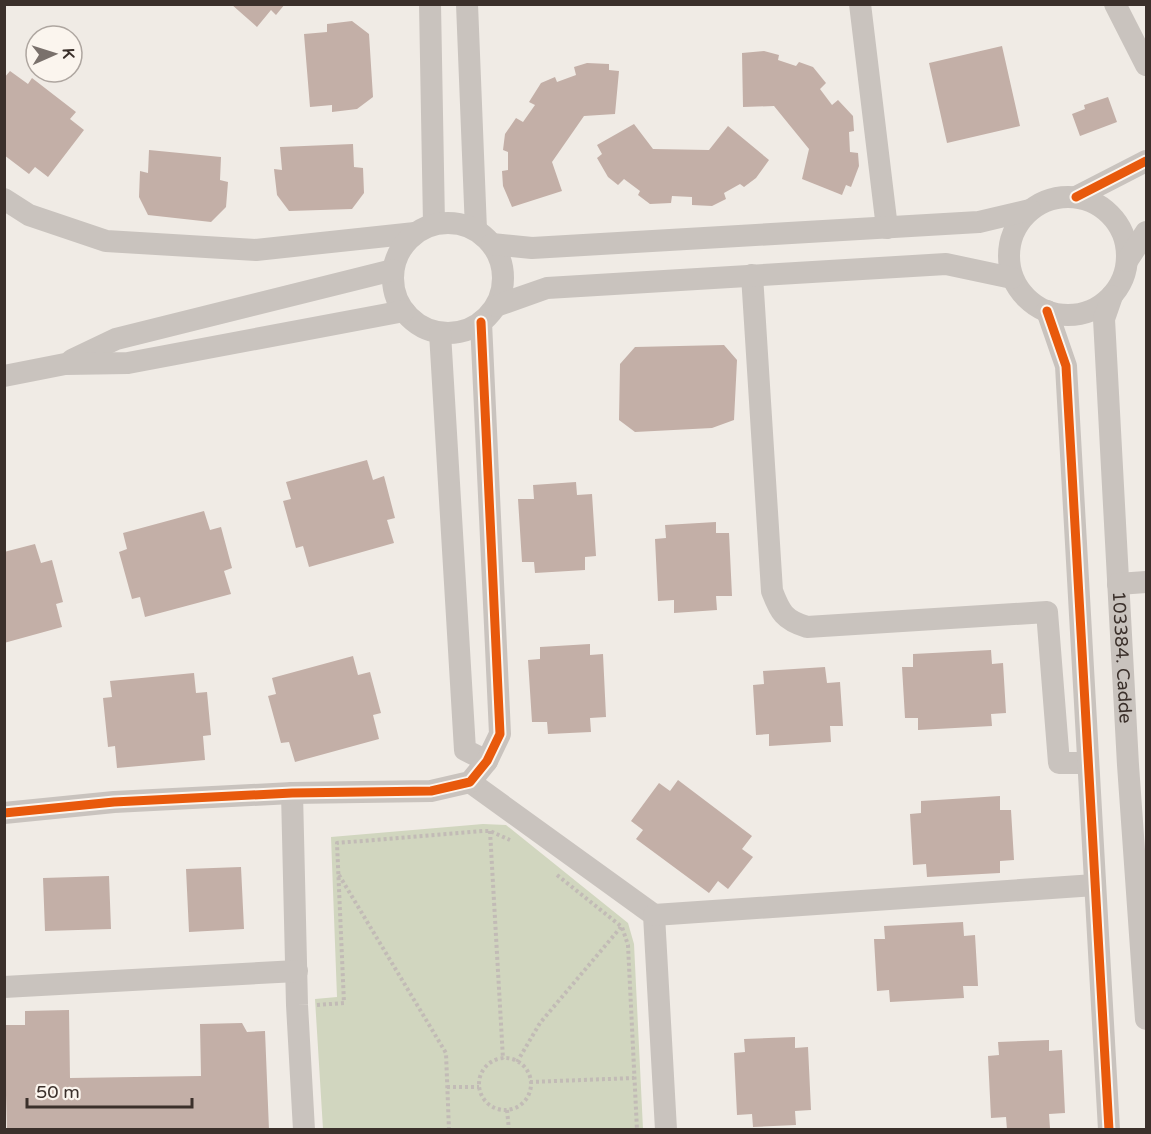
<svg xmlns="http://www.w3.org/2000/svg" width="1151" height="1134" font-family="'Varela Round',sans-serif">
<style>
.green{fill:#d1d6bf}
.building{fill:#c3afa7}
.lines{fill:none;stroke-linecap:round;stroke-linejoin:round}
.path{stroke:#c2bbb6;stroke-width:4;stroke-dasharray:3 3;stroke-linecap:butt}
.minor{stroke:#c9c3be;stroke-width:22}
.cycleway-casing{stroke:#fbf5ee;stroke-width:13}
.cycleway{stroke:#e8590c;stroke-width:9}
.labels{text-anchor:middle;stroke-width:5;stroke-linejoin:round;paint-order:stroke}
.street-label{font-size:18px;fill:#3b302b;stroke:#fbf5ee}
</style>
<rect width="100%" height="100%" fill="#f0ebe5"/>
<!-- green -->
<path class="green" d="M483,824L506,825L628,923L634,944L643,1129H323L315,999L337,997L331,837Z"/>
<!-- building -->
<path class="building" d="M231,4H285L276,15L271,10L257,27Z
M352,21L369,34L373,97L357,109L332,112V105L310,107L304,34L327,32V24Z
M1002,46L1020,126L947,143L929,63Z
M764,51L779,55L778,60L796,66L799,62L813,67L826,83L820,89L832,105L838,100L853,116L854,131L849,132L850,152L858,153L859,166L851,187L846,185L842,195L802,179L809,149L774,106L743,107L742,53Z
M587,63L609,64V70L619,71L615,114L584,116L552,162L562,191L512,207L503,186L502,171L508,170V152L503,150L505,134L516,118L523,122L535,105L529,102L541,83L555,77L557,82L576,75L574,67Z
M10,71L28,84L32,78L76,112L70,119L84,130L48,177L35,167L29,174L4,155V78Z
M1108,97L1117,122L1080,136L1072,114L1085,109L1084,105Z
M634,124L653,149L709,150L728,126L769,160L756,178L744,187L740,184L724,193L726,199L712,206L692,205V197L672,196L671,203L650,204L638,195L640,191L624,179L618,185L608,177L597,158L602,154L597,145Z
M353,144L354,167L363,168L364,193L352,209L289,211L277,195L274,169L282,170L280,147Z
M149,150L221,157L220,180L228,182L226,207L211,222L148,215L139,197L140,171L148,173Z
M724,345L737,360L734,420L712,428L635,432L619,420L620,364L635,347Z
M367,460L373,480L384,476L395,518L387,520L394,543L309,567L303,546L296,548L283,501L291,499L286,482Z
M576,482L577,495L592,494L596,556L585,557V570L535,573L534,562H522L518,499H534L533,485Z
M204,511L210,530L221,527L232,568L224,571L231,594L145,617L140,597L132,599L119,552L127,549L123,533Z
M716,522V533H729L732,596H716L717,610L674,613V600L658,601L655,539L666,538L665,525Z
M35,544L41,563L52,560L63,602L56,604L62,627L4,643V552Z
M590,644V655L603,654L606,717L590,718L591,732L548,734L547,722H532L528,660L540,659V647Z
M991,650L992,664L1003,663L1006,713L991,714L992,726L918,730V718H905L902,667H913V654Z
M353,656L358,675L370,672L381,713L373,715L379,739L295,762L289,742L281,743L268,696L276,694L272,678Z
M825,667L827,683L840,682L843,726H830L831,742L769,746V734L756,735L753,685L764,684L763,671Z
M194,673L196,693L207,692L211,735L203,736L205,760L117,768L115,746L108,747L103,698L112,697L110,681Z
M678,780L752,836L742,849L753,857L728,889L718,881L709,893L636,839L643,830L631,821L659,783L670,791Z
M1000,796V810H1011L1014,860L1000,861V873L927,877L926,864L913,865L910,814L921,813V801Z
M241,867L244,929L189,932L186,869Z
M109,876L111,929L45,931L43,878Z
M963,922L964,936L975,935L978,986H963L964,998L890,1002L889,990L877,991L874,939H885L884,926Z
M69,1010L70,1078L201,1076L200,1024L242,1023L247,1032L265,1031L269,1130H7L4,1025H25V1011Z
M795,1037V1048L808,1047L811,1110L795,1111L796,1125L753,1127L752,1114L737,1115L734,1053L745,1052L744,1039Z
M1049,1040V1051L1062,1050L1065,1113L1049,1114L1050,1128L1007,1130L1006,1117L991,1118L988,1056L999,1055L998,1042Z"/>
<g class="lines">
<!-- path -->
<path class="path" d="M490,831L503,1059
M339,875L446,1053L449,1130
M557,875L622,927L628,945L637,1130
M317,1005L344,1003L337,843L483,831H490L510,840
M479 1084a26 26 0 1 1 52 0a26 26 0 1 1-52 0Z
M517,1062L540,1023L621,927
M530,1082L634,1078
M447,1087H479
M507,1110L509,1130"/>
<!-- minor -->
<g class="minor">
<path d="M430,4L434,224"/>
<path d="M467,4L476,230"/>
<path d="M860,4L887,228"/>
<path d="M1115,4L1146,65"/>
<path d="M1076,197L1146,161"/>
<circle cx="1068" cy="256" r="59"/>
<path d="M4,199L29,215L106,241L256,250L415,233"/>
<circle cx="448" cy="278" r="55"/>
<path d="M492,244L532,248L979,222L1030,210"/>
<path d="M1127,261L1146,232"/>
<path d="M752,275L772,591C780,612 784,620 807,627L1047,612L1059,763H1088"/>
<path id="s1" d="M1112,296L1104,319L1128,765L1146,1019"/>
<path d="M496,306L547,288L946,264L1012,278"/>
<path d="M1047,311L1066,366L1109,1130"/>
<path d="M440,333L465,750L487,761"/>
<path d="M72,360L116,339L393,270"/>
<path d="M4,376L65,364L128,363L404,311"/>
<path d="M1118,584L1146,582"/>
<path d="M470,782L654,915L666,1130"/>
<path d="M292,793L297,1005L304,1130"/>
<path d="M4,813L114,802L292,793L431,791L470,782L487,761L500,734L481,322"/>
<path d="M654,915L1095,885"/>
<path d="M4,987L297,971"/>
</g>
<!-- cycleway casing -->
<g class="cycleway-casing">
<path id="cycleway" d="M1076,197L1146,161
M1047,311L1066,366L1109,1130
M4,813L114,802L292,793L431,791L470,782L487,761L500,734L481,322"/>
</g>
<!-- cycleway -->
<use href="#cycleway" class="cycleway"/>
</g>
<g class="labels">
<!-- street labels -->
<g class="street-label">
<text dy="6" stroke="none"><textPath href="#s1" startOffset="363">103384. Cadde</textPath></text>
</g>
</g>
<!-- border -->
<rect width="1151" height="1134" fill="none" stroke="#3b302b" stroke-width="12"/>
<!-- north arrow -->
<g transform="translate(54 54) rotate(87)"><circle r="28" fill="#fbf5ee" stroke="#aea6a0" stroke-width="1.5"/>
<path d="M0-4.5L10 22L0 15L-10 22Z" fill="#7a716c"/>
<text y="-9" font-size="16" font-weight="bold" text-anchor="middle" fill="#3b302b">K</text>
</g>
<!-- scale -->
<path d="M27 1098v9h165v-9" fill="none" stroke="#3b302b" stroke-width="3"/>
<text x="36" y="1098" font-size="18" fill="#3b302b" stroke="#fbf5ee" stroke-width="4.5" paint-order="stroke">50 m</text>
</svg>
